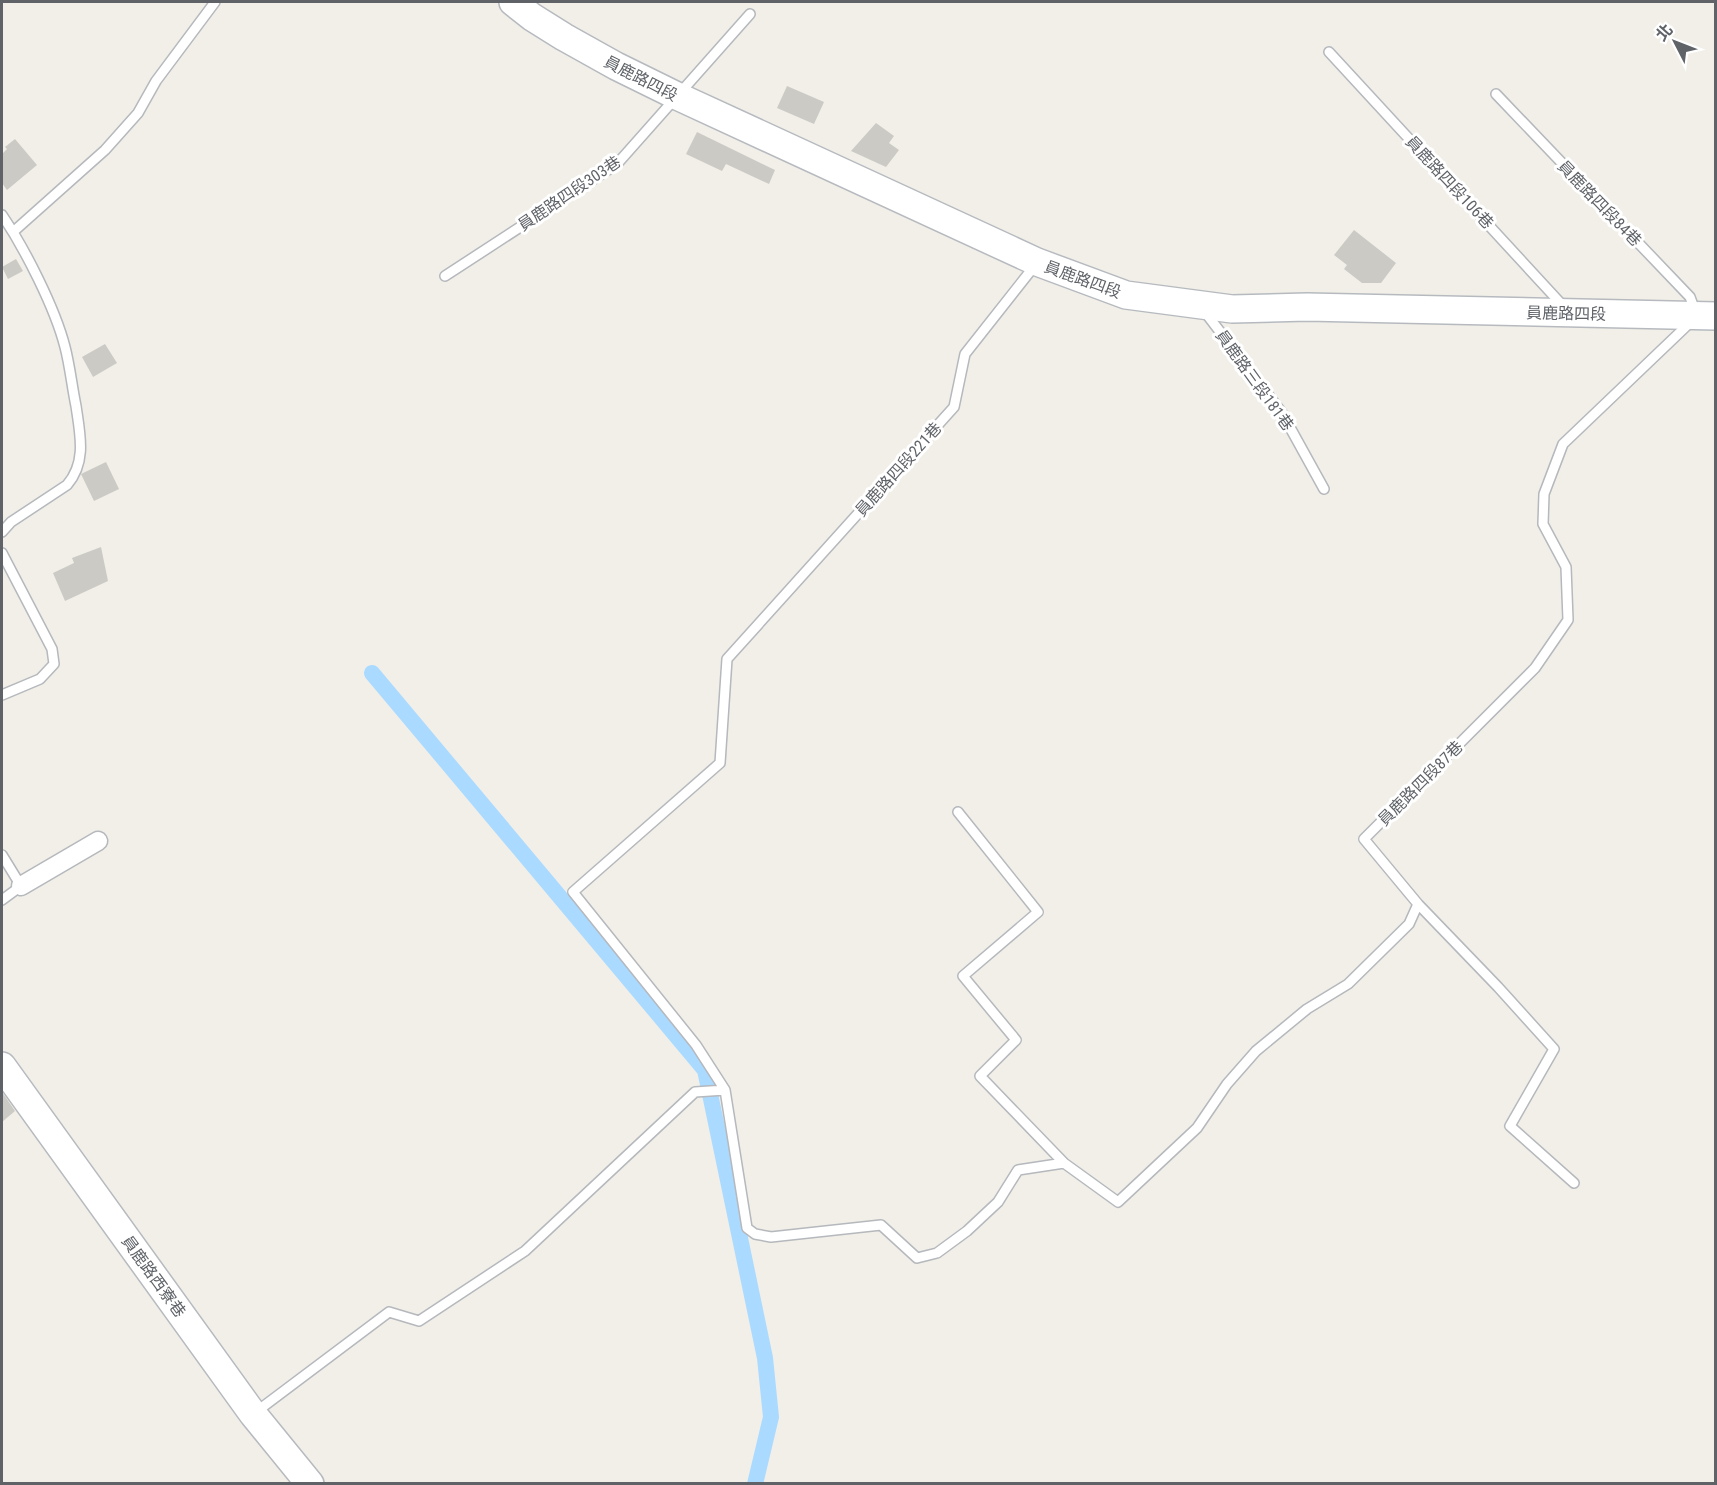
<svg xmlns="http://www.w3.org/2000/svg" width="1717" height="1485" font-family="'Roboto Condensed','Noto Sans TC',sans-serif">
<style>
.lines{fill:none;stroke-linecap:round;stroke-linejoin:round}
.canal{stroke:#aadaff;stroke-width:16}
.building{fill:#cccac5}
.lane-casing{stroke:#b5b8bc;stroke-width:12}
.street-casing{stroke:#b5b8bc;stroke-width:21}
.secondary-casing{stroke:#b6babf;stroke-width:30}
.lane{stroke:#fff;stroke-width:9}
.street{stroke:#fff;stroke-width:18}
.secondary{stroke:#fff;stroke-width:27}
.labels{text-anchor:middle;stroke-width:6;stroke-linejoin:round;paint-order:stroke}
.street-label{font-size:16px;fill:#5f6368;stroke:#fff}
</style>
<rect width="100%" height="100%" fill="#f1efe8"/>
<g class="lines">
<!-- canal -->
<path class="canal" d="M372,673L705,1070L765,1358L771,1417L755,1484"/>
</g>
<!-- building -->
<path class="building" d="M787,86L824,102L814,124L777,108Z
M876,123L894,136L889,143L899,150L886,167L851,151Z
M697,132L775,170L769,184L726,164L722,171L686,154Z
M15,139L37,165L7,190L2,183V154L7,149L5,147Z
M1354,230L1396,263L1381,283H1362L1344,269L1347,265L1334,255Z
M16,259L23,271L8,279L2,267Z
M105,344L117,363L93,377L82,357Z
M106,462L119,489L94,501L81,474Z
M101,547L108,581L65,601L53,573L74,563L72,558Z
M2,1092L15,1111L2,1122Z"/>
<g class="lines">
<!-- lane casing -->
<g class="lane-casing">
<path id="lane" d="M1329,52L1565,308
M2,215C25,249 55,308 65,347C70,366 72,387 76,406C80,434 87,462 67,485L11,522L2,532
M13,232L105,150L138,113L156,81L215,2
M445,276L617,164L750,14
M1205,312L1282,413L1324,489
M2,553L52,649L54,664L40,679L2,695
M958,812L1038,912L963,976L1016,1040L980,1076L1064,1163
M2,855L21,886L2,900
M1418,904L1498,987L1554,1049L1510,1126L1574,1183
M725,1090L696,1045L573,892L720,763L727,659L954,407L965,354L1036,264
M256,1412L389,1312L419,1321L525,1251L695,1092L725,1090L747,1228L755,1234L771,1237L881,1225L917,1258L937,1253L967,1231L998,1202L1018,1170L1064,1163L1118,1202L1197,1128L1227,1084L1256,1051L1307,1009L1348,984L1409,924L1418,904L1364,839L1535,668L1568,620L1566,567L1543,524L1544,494L1563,444L1697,316L1690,297L1496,94"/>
</g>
<!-- street casing -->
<g class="street-casing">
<path id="street" d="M21,886L98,841"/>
</g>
<!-- secondary casing -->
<g class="secondary-casing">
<path id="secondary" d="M513,2L532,17L564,37L616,66L677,96L1037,262L1126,295L1232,309L1307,307L1716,316
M2,1066L253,1414L310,1484"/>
</g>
<!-- lane -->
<use href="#lane" class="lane"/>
<!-- street -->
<use href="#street" class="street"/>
<!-- secondary -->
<use href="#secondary" class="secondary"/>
</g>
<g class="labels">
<!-- street labels -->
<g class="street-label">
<text transform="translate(641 78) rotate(27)" y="6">員鹿路四段</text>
<text transform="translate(1450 182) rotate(47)" y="6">員鹿路四段106巷</text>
<text transform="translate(569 193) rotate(-34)" y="6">員鹿路四段303巷</text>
<text transform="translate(1600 203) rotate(46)" y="6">員鹿路四段84巷</text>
<text transform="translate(1083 279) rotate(20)" y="6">員鹿路四段</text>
<text transform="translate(1566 313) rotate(1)" y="6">員鹿路四段</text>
<text transform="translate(1255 380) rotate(54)" y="6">員鹿路三段181巷</text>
<text transform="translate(898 469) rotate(-48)" y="6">員鹿路四段221巷</text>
<text transform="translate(1420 783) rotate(-45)" y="6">員鹿路四段87巷</text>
<text transform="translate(154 1276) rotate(54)" y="6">員鹿路西寮巷</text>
</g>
</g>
<!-- border -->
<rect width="1717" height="1485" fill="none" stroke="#5f6368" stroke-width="6"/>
<!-- north arrow -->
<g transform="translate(1675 42) rotate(312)" stroke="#ffffff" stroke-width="4.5" paint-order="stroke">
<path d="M0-4.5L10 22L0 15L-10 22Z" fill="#5f6368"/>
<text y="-9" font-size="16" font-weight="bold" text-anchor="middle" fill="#5f6368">北</text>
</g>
</svg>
